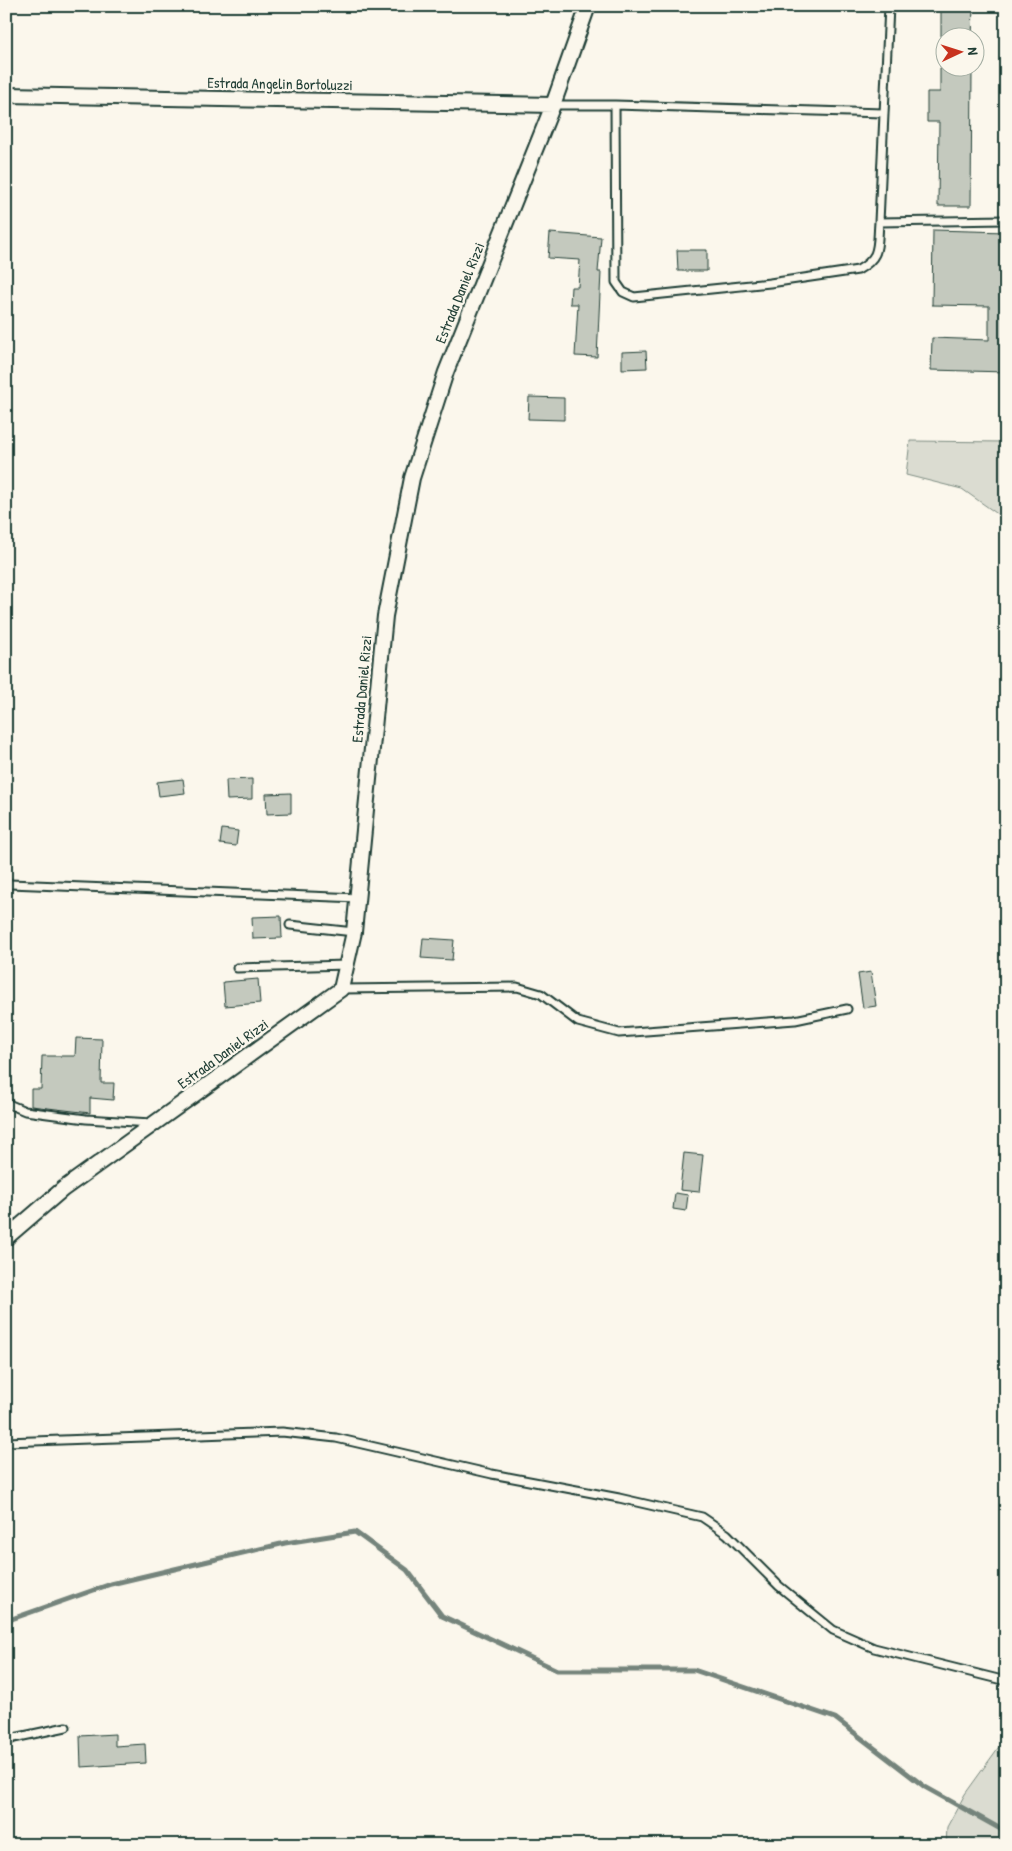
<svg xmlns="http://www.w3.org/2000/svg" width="1012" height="1851" font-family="'Patrick Hand',sans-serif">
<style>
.green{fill:#dbdcd1;stroke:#7d8c82}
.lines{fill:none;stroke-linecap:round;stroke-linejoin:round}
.stream{stroke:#74847b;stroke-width:5}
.building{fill:#c4c9be;stroke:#1f3d34}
.service-casing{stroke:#1f3d34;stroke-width:11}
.minor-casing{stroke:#1f3d34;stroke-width:18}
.service{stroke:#fbf7ec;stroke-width:7}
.minor{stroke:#fbf7ec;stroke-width:14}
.labels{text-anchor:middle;stroke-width:4.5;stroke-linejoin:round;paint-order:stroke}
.street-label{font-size:15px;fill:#1f3d34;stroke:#fbf7ec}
</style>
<rect width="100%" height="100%" fill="#fbf7ec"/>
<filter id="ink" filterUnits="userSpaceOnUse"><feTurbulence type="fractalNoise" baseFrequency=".02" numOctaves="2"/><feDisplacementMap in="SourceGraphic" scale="10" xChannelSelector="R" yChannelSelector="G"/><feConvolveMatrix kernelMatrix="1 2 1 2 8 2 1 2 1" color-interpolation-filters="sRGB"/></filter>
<g filter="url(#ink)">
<!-- green -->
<path class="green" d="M910,441L1006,442V520L962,489L906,475Z
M1006,1737V1845H946L947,1827L965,1794Z"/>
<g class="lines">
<!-- stream -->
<path class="stream" d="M6,1621L111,1584L285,1543L355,1532L407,1570L442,1616L557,1670H694L835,1718L925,1787L1006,1832"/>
</g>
<!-- building -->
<path class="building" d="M941,6H973L972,38H941Z
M940,68H972L971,206H938L939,122H927V92H940Z
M933,230L1006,232V372L931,370L932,338L989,340V306L932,305Z
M550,233L601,237L598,272H601L597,357L575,356L578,304H570L571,287H578L580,260L548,258Z
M677,250H707V271H678Z
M646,351L647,368L622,369V352Z
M529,397L564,398V420L528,419Z
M183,779L185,793L159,796L157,782Z
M252,779V799L227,800L226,780Z
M291,793V813L267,814L266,794Z
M222,829L238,831L236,846L220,844Z
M281,916L282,938L253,939L252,917Z
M423,938L454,940L452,960L421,958Z
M871,972L876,1006L863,1008L858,974Z
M258,979L260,1003L225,1006L223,982Z
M76,1038L102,1039L101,1083H114L113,1100L90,1098V1113L31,1106V1089H41L42,1056H75Z
M684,1153L703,1155L699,1192L680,1190Z
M675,1193L688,1195L686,1211L673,1209Z
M115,1734V1746L145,1744L146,1763L81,1767L80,1736Z"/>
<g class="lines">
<!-- service casing -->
<g class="service-casing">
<path id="service" d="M553,105H615L883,113
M615,105L616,282L623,292L634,297L770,283L858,270C881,257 877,247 879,222L1006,220
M879,222L889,6
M10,884L358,898
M290,925L354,932
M237,968L347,965
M341,989L517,987L541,994L578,1022L619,1033L795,1020L847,1009
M6,1103L25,1111L86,1119L151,1123
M6,1442L282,1432L336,1438L492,1474L619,1498L702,1517L727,1534L779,1586L833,1630L874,1648L1006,1681
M6,1742L14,1738L66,1727"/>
</g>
<!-- minor casing -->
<g class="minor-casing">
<path id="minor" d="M6,95L553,105
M6,1238L63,1189L341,989L354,932L385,616L412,478L446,372L553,105L588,6"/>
</g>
<!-- service -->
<use href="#service" class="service"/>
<!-- minor -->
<use href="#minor" class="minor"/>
</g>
</g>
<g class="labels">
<!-- street labels -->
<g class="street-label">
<text transform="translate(280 84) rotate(1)" y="5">Estrada Angelin Bortoluzzi</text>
<text transform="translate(460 293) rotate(-68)" y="5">Estrada Daniel Rizzi</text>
<text transform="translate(362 689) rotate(-85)" y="5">Estrada Daniel Rizzi</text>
<text transform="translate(223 1054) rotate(-36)" y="5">Estrada Daniel Rizzi</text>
</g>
</g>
<!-- margin -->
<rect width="1012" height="1851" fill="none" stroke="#fbf7ec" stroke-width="25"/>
<rect x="12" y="12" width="987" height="1826" fill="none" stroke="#1f3d34" stroke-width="2" filter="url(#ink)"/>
<!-- north arrow -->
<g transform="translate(960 52) rotate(86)"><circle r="24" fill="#fbf7ec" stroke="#a3ada2"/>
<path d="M0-4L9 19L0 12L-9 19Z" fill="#c8321e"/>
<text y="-8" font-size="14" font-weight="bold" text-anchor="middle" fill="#1f3d34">N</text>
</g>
</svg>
